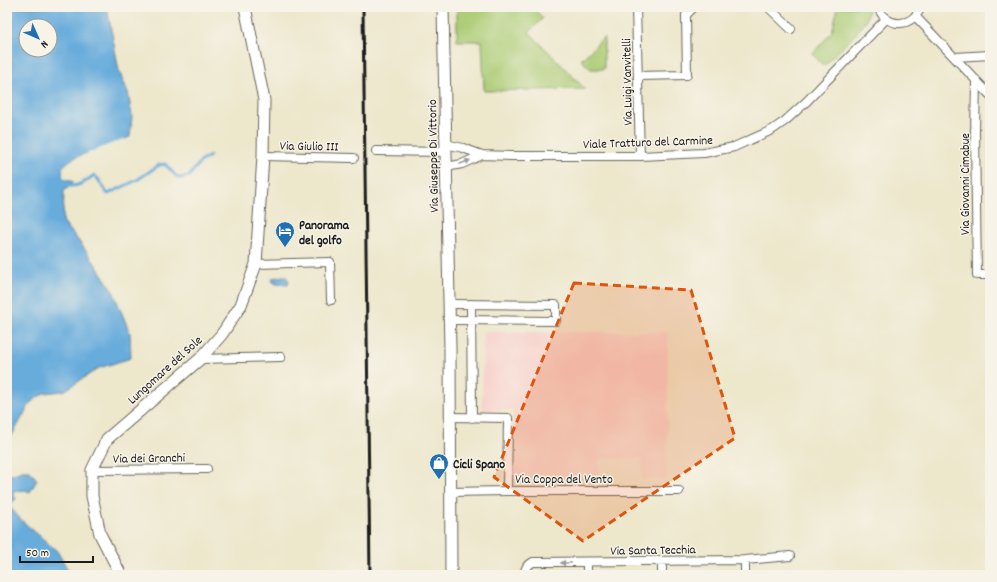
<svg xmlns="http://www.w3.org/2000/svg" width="997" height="582" font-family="Dekko,sans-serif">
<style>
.built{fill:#f7d0ca}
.green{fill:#abcc74;stroke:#647448}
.water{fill:#67acdc;stroke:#42647c;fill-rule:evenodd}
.pier{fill:#ede7cc}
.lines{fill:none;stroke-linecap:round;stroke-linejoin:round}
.stream{stroke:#67acdc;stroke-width:3}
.street-casing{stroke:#65635a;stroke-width:10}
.secondary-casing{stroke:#65635a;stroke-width:13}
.street{stroke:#fff;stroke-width:8}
.secondary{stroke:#fff;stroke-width:11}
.rail{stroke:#1c1c1c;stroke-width:3}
.oneway{fill:#999}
.marked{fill:#de560d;fill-opacity:0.2;stroke:#de560d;stroke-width:3;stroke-dasharray:8 5;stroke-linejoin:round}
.labels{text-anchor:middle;stroke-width:3;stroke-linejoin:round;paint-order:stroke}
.street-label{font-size:13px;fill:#1c1c1c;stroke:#f7f3e8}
.poi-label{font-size:13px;font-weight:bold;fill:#1c1c1c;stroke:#f7f3e8;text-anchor:start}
</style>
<rect width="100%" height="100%" fill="#f7f3e8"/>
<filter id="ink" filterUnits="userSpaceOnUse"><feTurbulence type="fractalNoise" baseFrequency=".025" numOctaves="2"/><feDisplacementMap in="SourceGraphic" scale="8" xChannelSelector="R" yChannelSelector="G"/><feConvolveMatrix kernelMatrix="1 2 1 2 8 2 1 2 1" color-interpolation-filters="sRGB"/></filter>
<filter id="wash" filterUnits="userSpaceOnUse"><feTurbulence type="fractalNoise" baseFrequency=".012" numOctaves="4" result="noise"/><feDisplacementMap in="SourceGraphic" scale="16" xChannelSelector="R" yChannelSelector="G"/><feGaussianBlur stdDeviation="0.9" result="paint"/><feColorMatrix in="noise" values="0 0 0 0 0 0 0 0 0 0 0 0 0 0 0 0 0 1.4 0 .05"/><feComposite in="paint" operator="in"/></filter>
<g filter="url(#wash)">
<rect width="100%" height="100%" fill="#ede7cc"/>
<!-- built -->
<path class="built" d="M483,332H668L667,479H642V458L599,459V480H513V410H482Z"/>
<!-- green -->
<path class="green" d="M457,7H532L543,18L529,32L585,89L484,91L482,41H457Z
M833,7H870L866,20L855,35L824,66L812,54L832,32L837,11Z
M604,37V69H591L581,60Z"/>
<!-- water -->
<path class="water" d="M7,7H107L119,71L128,92L132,116L130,137L71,160L63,167V177L74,182L64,191L63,221L88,253L113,291L130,333L131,358L99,368L64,391L44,393L31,402L7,444ZM26,26H50V50H26Z
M284,276H286L289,281L288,285L276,284L271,281L273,278Z
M22,471H30L37,480L30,492L25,490L16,491L13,494L16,499L9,506L21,520L57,551L71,575H7V476Z"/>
<!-- pier -->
<path class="pier" d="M125,138L124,141L72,161L65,167V175L76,181L70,180L63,177V167L71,160Z"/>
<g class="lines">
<!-- stream -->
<path class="stream" d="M69,186C79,187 87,181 94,175C101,180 102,188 108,194L137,180L159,165L165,164L176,176L181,178L189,176L201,161L210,156"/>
</g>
</g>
<g filter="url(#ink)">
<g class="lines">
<!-- street casing -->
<g class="street-casing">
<path id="street" d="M636,7L640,156
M768,7L791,29
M878,7C887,29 912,28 921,7
M916,17L990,95
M955,57L990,55
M638,76L687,75L686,15L694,7
M976,80L975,133L977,275H990
M446,144L463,148L482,155L511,156H640L704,153L734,147L772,130L785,121L806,102L886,19
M376,151L446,152
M263,156L354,158
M446,167L462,164L482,155
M256,264L330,262L331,300
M449,304L556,305V321L449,320
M471,304L472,418
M200,359L281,357
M450,417L508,418L507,491
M92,470L207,469
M450,492L507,491H679
M523,575L527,566L533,562L745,560L790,556
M587,575V563
M662,575V561
M745,575V560"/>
</g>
<!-- secondary casing -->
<g class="secondary-casing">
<path id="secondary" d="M443,7L450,349L451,575
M121,575L100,534L92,496V470L107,439L200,359L222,334L241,305L256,264L263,156L264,100L245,7"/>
</g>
<!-- street -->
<use href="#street" class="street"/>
<!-- secondary -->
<use href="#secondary" class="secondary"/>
<!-- rail -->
<path class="rail" d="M363,7L370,575"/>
</g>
<!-- one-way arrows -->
<defs><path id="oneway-solid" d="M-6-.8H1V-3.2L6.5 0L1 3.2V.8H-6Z"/></defs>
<g class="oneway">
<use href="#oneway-solid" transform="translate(465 162) rotate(-21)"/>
<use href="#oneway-solid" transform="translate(566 563) rotate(-180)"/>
</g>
</g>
<!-- marked area -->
<path class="marked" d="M574,283L691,290L735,438L583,541L494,477Z"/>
<!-- icons -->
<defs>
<g id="hotel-pin" transform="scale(1)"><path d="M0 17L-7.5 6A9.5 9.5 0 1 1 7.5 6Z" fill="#1f6fb2" stroke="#f7f3e8"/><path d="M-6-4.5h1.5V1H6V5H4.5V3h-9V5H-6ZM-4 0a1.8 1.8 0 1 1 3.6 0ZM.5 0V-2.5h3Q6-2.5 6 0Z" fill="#fff"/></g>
<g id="shop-pin" transform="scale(1)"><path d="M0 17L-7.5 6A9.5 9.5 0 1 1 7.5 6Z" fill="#1f6fb2" stroke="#f7f3e8"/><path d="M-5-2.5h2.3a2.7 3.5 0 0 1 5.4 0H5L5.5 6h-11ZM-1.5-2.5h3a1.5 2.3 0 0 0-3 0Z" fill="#fff"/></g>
</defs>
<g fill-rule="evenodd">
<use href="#hotel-pin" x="285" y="231"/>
<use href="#shop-pin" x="439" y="463"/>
</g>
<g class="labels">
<!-- street labels -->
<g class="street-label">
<text transform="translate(626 82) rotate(-91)" y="5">Via Luigi Vanvitelli</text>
<text transform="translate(648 141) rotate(-2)" y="5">Viale Tratturo del Carmine</text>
<text transform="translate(309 145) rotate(1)" y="5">Via Giulio III</text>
<text transform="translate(432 156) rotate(-91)" y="5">Via Giuseppe Di Vittorio</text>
<text transform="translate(964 184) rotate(-90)" y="5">Via Giovanni Cimabue</text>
<text transform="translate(164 369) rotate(-42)" y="5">Lungomare del Sole</text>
<text transform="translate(149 457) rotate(-1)" y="5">Via dei Granchi</text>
<text x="564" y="483">Via Coppa del Vento</text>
<text transform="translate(653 549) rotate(-1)" y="5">Via Santa Tecchia</text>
</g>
<!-- poi labels -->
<g class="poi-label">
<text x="299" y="229">Panorama<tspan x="299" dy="15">del golfo</tspan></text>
<text x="453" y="468">Cicli Spano</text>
</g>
</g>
<!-- margin -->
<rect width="997" height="582" fill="none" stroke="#f7f3e8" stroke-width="24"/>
<!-- north arrow -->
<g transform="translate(38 38) rotate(135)"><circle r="19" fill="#f7f3e8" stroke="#9f9d96"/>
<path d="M0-3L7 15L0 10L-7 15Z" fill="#1f6fb2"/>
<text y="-6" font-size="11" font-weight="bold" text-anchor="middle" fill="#1c1c1c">N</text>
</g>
<!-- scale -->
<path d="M20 556v6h73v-6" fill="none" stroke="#1c1c1c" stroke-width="2"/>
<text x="26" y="556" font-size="12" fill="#1c1c1c" stroke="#f7f3e8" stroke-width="3" paint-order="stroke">50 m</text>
</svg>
